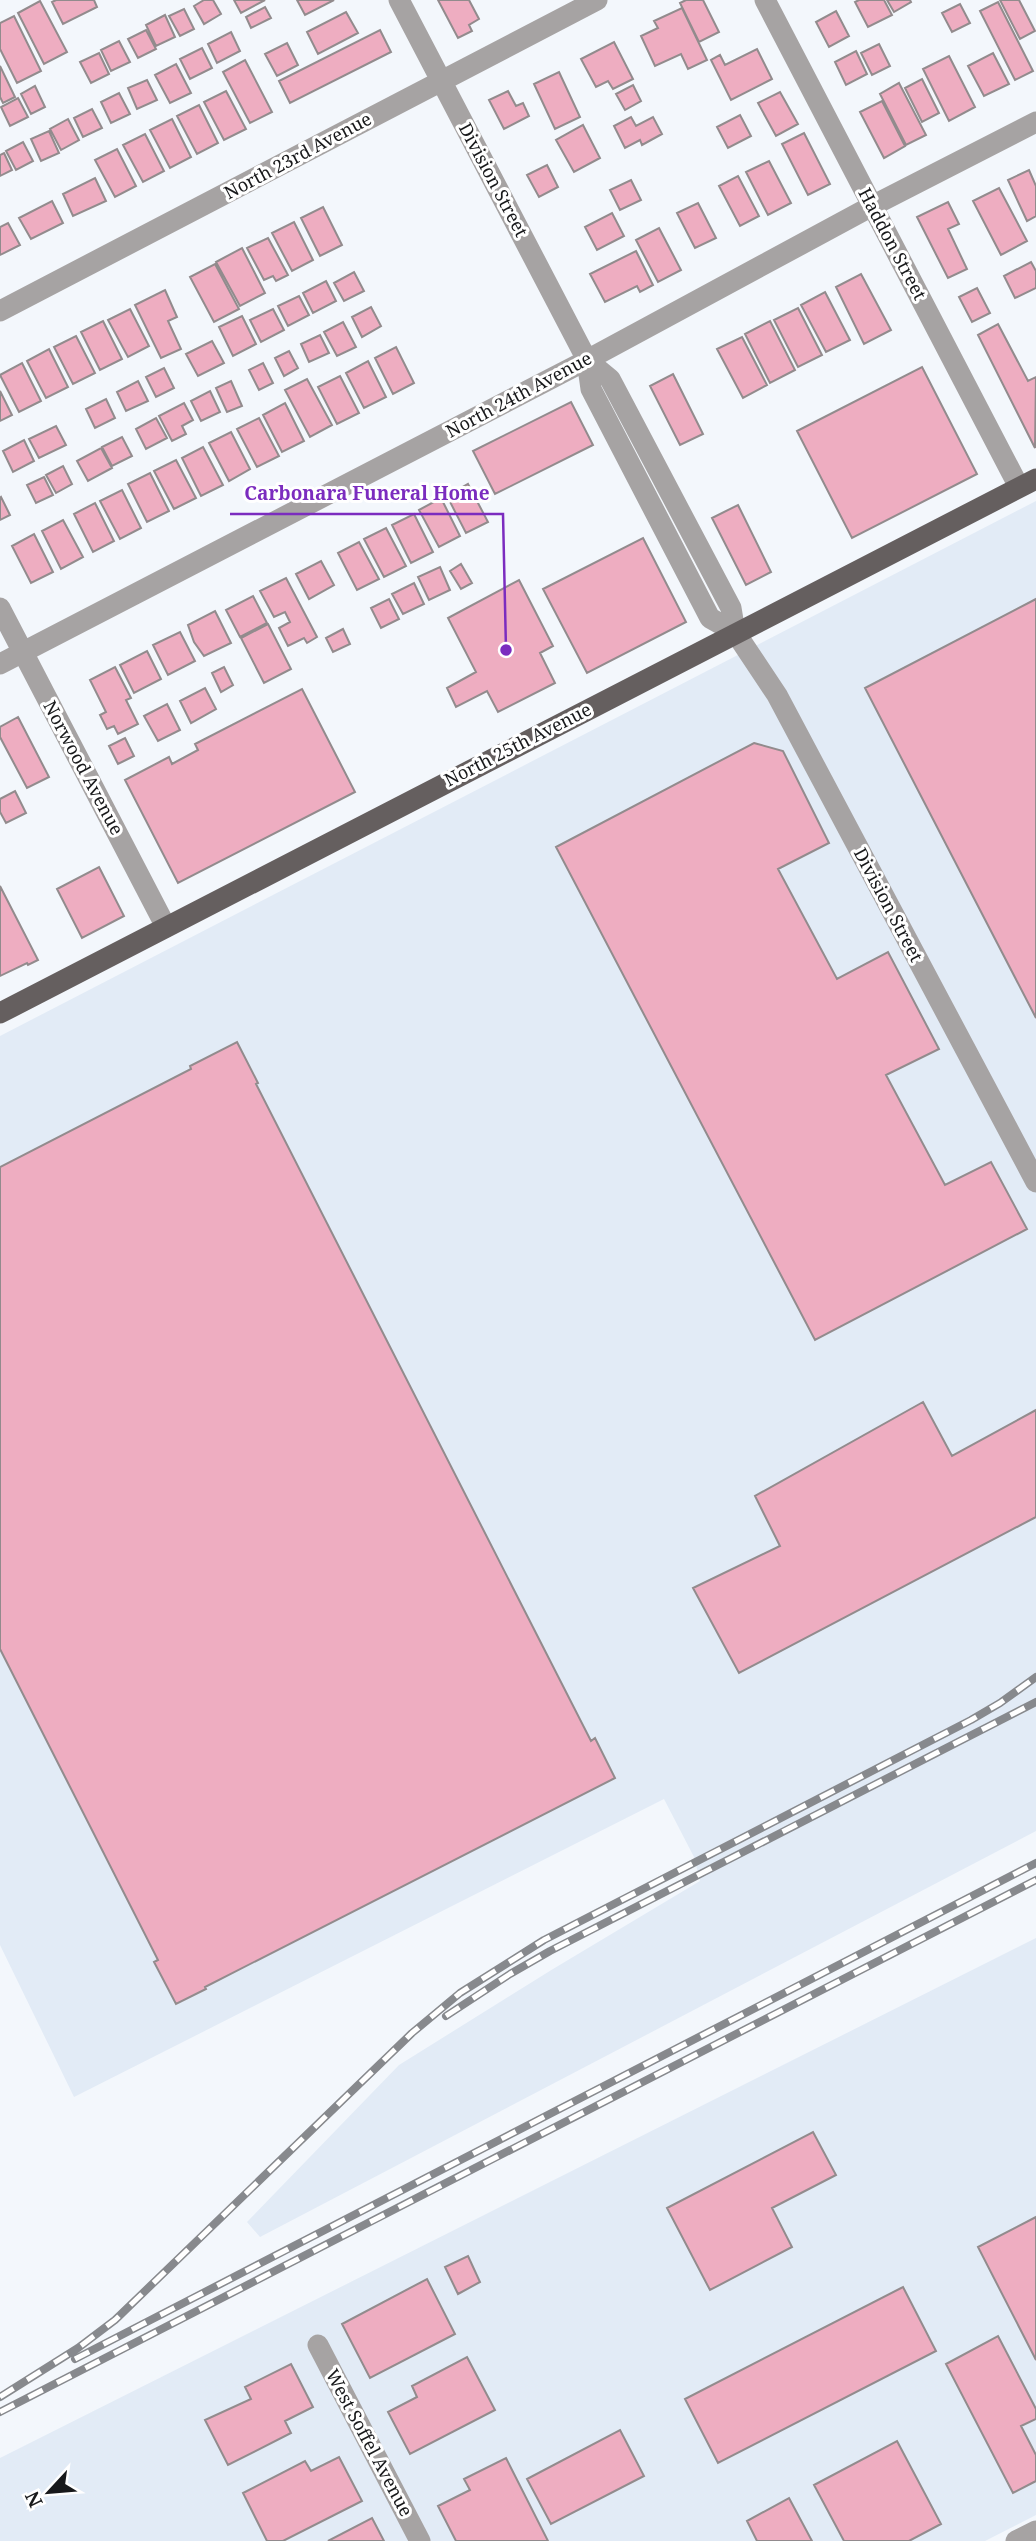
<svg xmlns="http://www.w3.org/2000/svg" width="1036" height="2541" font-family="'Noto Serif',serif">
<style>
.built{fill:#e2ebf6}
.building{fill:#eeadc1;stroke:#928b8d;stroke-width:2}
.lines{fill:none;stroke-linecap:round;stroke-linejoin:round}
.minor{stroke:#a6a3a3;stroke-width:21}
.major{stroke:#655f5f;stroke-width:21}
.rail-casing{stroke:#87898d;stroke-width:8}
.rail{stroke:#fff;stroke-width:5;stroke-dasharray:16;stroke-linecap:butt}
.labels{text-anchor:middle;stroke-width:6;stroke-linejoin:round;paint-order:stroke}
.street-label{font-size:18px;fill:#18191b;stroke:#fff}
.leader{fill:none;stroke:#7b2cbf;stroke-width:2.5}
.callout-dot{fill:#7b2cbf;stroke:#fff;stroke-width:2.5}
.callout-label{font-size:19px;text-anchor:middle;font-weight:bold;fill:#7b2cbf;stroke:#fff;stroke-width:6;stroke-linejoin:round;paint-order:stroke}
</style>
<rect width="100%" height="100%" fill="#f3f7fc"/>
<!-- built -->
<path class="built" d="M1036,501V1831L260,2237L247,2222L399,2065L553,1969L700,1881L694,1857L664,1799L74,2097L0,1945V1036Z
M1036,1938V2515L985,2541H0V2458Z"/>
<!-- building -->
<path class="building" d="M56,0H94L97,7L63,24L52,2Z
M204,0H213L221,14L204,24L194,6Z
M234,0H265L241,13Z
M297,0H334L305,15Z
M438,0H469L479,19L469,25L472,31L458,38Z
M686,0H703L719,32L699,42L680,3Z
M859,0H884L892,15L868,27L855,2Z
M887,0H910L911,2L894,12Z
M1000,0H1019L1035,31L1020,39Z
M40,1L67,52L44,64L18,13Z
M998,2L1033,71L1015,80L980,11Z
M960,4L970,23L952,32L942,13Z
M265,7L271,18L251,28L246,17Z
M682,8L707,60L688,69L681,54L655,66L641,36L658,28L654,21Z
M184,9L194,29L180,36L169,16Z
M836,11L849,36L829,47L816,22Z
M346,12L358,33L318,54L307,32Z
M165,15L175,37L156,46L146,25Z
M14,16L41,71L17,83L0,49V23Z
M146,30L156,49L138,58L128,39Z
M380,30L391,52L290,103L279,81Z
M231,32L240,51L217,63L208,44Z
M119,41L130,62L111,71L101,50Z
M614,42L633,79L613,89L608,81L596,87L581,59Z
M287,43L298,65L277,76L265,54Z
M879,44L890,66L872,75L861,53Z
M202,48L212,68L190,79L180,59Z
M757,49L772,79L731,100L711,60L720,55L725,65Z
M856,51L867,74L846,85L835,62Z
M99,53L109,74L91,83L80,62Z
M993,53L1009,84L984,96L968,66Z
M949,56L975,107L949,121L923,69Z
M245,60L272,112L250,123L223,72Z
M176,64L191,93L170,103L155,75Z
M0,66L15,97L3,103L0,97Z
M559,72L580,117L555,129L534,84Z
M922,79L939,113L922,122L905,88Z
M147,80L157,100L137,109L128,88Z
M899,83L926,135L906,145L880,94Z
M633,85L641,101L625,110L616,94Z
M35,86L45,107L31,114L21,94Z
M226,91L246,129L224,140L204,102Z
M508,91L516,106L523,103L529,116L504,129L489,100Z
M780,92L798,124L776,136L758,103Z
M119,93L130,114L111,123L101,102Z
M18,98L28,117L10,126L1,107Z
M882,101L905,146L884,158L860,112Z
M199,105L218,143L197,154L177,116Z
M92,109L102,128L83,137L74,118Z
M740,115L751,136L728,148L717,127Z
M631,117L636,126L653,117L662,134L642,145L640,140L625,148L614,126Z
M68,119L79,140L61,150L50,129Z
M172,119L191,157L170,168L150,130Z
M583,125L600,158L574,172L556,140Z
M49,131L59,153L41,161L31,139Z
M804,133L830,184L808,195L782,144Z
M145,134L164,171L143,182L123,145Z
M23,142L33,161L16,170L6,151Z
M117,149L136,186L115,197L95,160Z
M4,153L12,170L0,176V155Z
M769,161L791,203L768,215L746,172Z
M547,165L558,187L539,197L527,175Z
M1029,170L1036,186V216L1027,221L1008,180Z
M738,176L759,216L740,226L719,186Z
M95,178L106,201L73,216L63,194Z
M631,180L641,200L620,210L610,190Z
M999,188L1027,241L1001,255L973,201Z
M52,201L63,223L31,239L19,218Z
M948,202L959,224L948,229L967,269L948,278L917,217Z
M698,203L716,238L695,248L677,213Z
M323,207L342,245L320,256L301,218Z
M612,213L624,236L597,250L585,227Z
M294,222L313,260L292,271L272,233Z
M8,223L20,245L0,255V227Z
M659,228L681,270L658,282L636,240Z
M268,238L288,275L276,281L273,276L264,280L247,248Z
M242,248L265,293L240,306L216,262Z
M636,251L653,285L640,292L637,286L605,302L590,274Z
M1031,262L1036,271V288L1015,298L1004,276Z
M215,264L239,309L214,322L190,277Z
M354,272L364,291L344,301L334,283Z
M861,274L891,330L864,344L836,287Z
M326,281L336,301L313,313L303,293Z
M977,288L990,313L972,322L959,297Z
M165,290L177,317L168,321L181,349L161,358L135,305Z
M825,292L850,340L826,352L801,305Z
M299,296L309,315L288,326L278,306Z
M371,307L381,326L362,337L352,317Z
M798,308L822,355L798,367L774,320Z
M130,309L149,346L128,357L108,320Z
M273,309L284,330L261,342L250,320Z
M242,316L256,344L233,356L219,327Z
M103,321L122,359L100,370L81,332Z
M770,321L795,370L770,383L745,334Z
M343,322L356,347L337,356L324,332Z
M998,324L1028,381L1036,377L1035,448L978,335Z
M320,335L329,353L309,362L301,344Z
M76,336L95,373L73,384L54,347Z
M742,337L767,385L743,398L717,349Z
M212,341L224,363L198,376L186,354Z
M396,347L414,383L393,394L375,358Z
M49,349L68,387L46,398L27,361Z
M289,351L298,368L284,376L275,358Z
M368,361L386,397L364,408L346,373Z
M22,363L41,401L19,412L0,375Z
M263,363L273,383L259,390L249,370Z
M922,367L977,474L852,538L797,431Z
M164,368L174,388L156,397L146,377Z
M673,374L703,434L680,445L650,386Z
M340,376L359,413L337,424L318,387Z
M307,379L332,425L310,437L285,390Z
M138,381L148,401L126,411L117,392Z
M231,381L242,406L227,412L216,388Z
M0,391L12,415L0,421Z
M210,391L220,412L201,421L191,401Z
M106,399L115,418L95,428L86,409Z
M571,402L593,445L495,494L473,451Z
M184,403L193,420L182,426L186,434L172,441L159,416Z
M285,403L304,441L282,452L263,415Z
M156,418L167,438L146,449L136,429Z
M259,418L279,456L257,467L237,429Z
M56,426L66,445L39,458L29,439Z
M231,432L250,469L229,481L209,443Z
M122,437L132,456L112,466L102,447Z
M24,440L34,461L13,472L3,451Z
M203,447L223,485L201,496L182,458Z
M101,448L112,468L88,481L77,461Z
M176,460L196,498L174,509L154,471Z
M63,466L72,484L56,493L46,475Z
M150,473L169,511L147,522L128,484Z
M44,477L53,495L36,503L27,485Z
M468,484L488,522L466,533L447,496Z
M122,490L141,528L120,539L100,501Z
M1,497L10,515L0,520V498Z
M441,498L460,536L439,547L419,510Z
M95,503L114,541L93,552L74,514Z
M738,505L771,572L746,585L712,518Z
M414,514L433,552L411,563L392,525Z
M63,520L83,557L61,569L42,531Z
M386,528L406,566L384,577L364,539Z
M34,534L53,572L31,583L12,546Z
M643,538L686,622L587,673L543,589Z
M359,542L379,579L357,590L338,553Z
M321,561L334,585L309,599L296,574Z
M461,564L472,583L461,589L450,571Z
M440,567L450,590L429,600L418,577Z
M286,578L317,637L307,643L304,638L288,646L279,628L290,622L285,612L274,617L260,591Z
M519,580L553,646L540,653L555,683L498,712L487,691L456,707L447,688L476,672L448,618Z
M414,583L424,604L403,614L392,594Z
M253,596L267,623L240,637L226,610Z
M389,599L399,619L381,628L371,608Z
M1036,599V1018L865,688Z
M215,611L231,643L204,656L194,642L188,625Z
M268,624L291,669L264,683L241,638Z
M343,629L350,644L333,652L326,638Z
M180,632L195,661L168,675L153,645Z
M147,651L161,679L134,693L120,665Z
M115,667L131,698L126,700L138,724L118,734L114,726L107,729L100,715L106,712L90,680Z
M224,667L233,685L221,692L212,673Z
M205,688L216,709L191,723L180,701Z
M302,689L355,792L178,883L125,780L169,757L172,764L198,750L195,744Z
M167,704L180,730L158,741L144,716Z
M18,717L49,777L27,788L0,737V727Z
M125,738L134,756L118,764L109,746Z
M754,743L783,751L829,843L778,869L837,979L888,952L939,1049L886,1075L945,1185L991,1162L1027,1229L815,1340L556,847Z
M15,791L26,813L6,823L0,812V799Z
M99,867L124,916L82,938L57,889Z
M0,886L38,960L28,965L27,963L0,976Z
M237,1042L258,1083L256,1084L591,1741L595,1738L615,1778L205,1987L206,1989L176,2004L154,1962L158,1960L0,1649V1167L191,1069L190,1066Z
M923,1402L952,1456L1036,1410V1517L739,1673L693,1588L780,1546L755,1496Z
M813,2132L836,2175L772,2208L792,2247L710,2290L667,2208Z
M1036,2217V2360L978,2247Z
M468,2256L480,2282L458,2294L445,2267Z
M427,2279L455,2334L370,2378L342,2324Z
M903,2287L936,2351L718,2463L685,2399Z
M998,2336L1036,2409V2419L1021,2426L1036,2455V2481L1013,2493L946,2364Z
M467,2357L495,2410L410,2454L388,2412L417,2397L412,2386Z
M291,2364L313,2407L285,2421L291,2433L228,2465L205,2420L251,2399L245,2387Z
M620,2430L644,2476L551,2524L527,2479Z
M897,2441L941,2524L909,2541H844L814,2485Z
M339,2457L362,2501L283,2541H267L243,2493L305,2461L311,2471Z
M506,2458L548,2541H456L438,2506L470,2490L464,2479Z
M789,2498L812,2541H757L747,2521Z
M372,2518L384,2541H328Z"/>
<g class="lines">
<!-- minor -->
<path class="minor" d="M399,0L587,360L591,389L710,618L735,632
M765,0L1019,487
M0,311L597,0
M587,360L610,379L731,608L735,632L777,695L1036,1182
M0,608L166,927
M0,664L587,360L872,206L1036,122
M318,2345L420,2541
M1016,2541L1036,2531"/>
<!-- major -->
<path class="major" d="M0,1013L1036,479"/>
<!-- rail casing -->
<g class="rail-casing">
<path id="rail" d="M446,2016L510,1974L550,1951L1036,1702
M75,2359L1036,1863
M0,2397L78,2348L115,2320L412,2033L460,1993L544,1940L971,1720L1000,1703L1036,1677
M0,2412L1036,1880"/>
</g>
<!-- rail -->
<use href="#rail" class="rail"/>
</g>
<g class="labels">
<!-- street labels -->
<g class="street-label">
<text transform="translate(298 156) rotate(-28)" y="6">North 23rd Avenue</text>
<text transform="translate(493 180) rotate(62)" y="6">Division Street</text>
<text transform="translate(892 244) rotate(62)" y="6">Haddon Street</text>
<text transform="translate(519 395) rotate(-28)" y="6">North 24th Avenue</text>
<text transform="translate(518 745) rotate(-27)" y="6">North 25th Avenue</text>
<text transform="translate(83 768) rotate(62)" y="6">Norwood Avenue</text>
<text transform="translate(888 905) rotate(62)" y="6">Division Street</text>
<text transform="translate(369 2443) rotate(62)" y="6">West Soffel Avenue</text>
</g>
</g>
<!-- callouts -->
<path class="leader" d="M506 650L503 514H230"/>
<circle class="callout-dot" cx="506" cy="650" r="7"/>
<g class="callout-label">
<text x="367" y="500">Carbonara Funeral Home</text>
</g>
<!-- north arrow -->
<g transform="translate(49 2492) rotate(244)" stroke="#ffffff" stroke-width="5" paint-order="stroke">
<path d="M0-5L12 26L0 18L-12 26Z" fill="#18191b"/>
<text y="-10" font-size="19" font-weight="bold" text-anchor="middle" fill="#18191b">N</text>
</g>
</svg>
